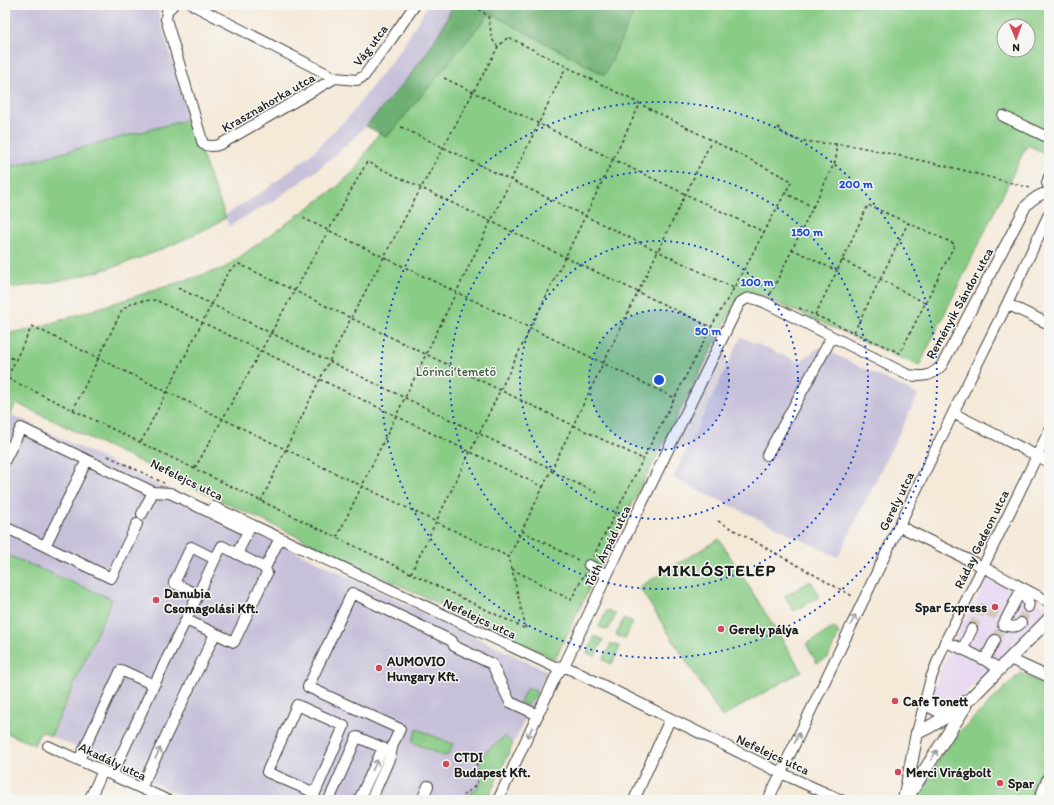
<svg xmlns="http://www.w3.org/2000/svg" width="1054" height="805" font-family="Itim,sans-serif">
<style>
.built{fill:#e5d3f1}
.industrial{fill:#c7c0d9}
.green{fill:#89cc86;stroke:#527451;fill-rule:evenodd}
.forest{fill:#6eb073;stroke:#456648}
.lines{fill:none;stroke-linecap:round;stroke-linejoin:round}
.minor-tunnel{stroke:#d4cabc;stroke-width:10;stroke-dasharray:10 5;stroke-linecap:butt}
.minor-casing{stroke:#3d3b38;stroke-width:12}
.major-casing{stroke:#3d3b38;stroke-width:14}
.path{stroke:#3d3b38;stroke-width:1.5;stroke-dasharray:3 3;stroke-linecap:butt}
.minor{stroke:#fff;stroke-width:10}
.major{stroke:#fff;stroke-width:12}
.oneway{stroke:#999}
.ring{fill:none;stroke:#1d4ed8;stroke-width:2;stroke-dasharray:2 4}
.poi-dot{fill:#d1495b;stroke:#f6f6f2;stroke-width:1.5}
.labels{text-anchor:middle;stroke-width:3;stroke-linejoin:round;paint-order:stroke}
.street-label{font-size:13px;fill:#1c1c1c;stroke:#f6f6f2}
.park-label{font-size:13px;fill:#425a41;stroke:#f6f6f2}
.poi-label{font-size:13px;font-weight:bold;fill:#1c1c1c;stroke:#f6f6f2;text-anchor:start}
.district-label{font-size:17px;font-weight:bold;letter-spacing:1px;fill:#1c1c1c;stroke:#f6f6f2}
.centre{fill:#1d4ed8;stroke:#f6f6f2;stroke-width:2}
.ring-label{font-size:12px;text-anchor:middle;font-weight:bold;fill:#1d4ed8;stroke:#f6f6f2;stroke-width:3;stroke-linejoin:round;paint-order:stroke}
</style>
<rect width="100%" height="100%" fill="#f6f6f2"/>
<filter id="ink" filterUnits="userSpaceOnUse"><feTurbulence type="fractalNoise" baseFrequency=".025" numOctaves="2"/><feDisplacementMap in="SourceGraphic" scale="8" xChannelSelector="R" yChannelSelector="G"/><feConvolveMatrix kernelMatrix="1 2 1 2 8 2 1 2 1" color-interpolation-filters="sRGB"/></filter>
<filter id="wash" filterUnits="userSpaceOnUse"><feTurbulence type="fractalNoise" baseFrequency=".012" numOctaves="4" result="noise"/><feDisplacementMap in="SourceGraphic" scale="16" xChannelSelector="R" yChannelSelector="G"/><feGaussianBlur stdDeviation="0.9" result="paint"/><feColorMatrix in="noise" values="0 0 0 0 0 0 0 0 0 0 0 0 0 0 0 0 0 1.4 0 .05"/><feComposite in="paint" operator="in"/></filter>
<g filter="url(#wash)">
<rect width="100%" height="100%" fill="#f5e9d8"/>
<!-- built -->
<path class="built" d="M988,577L1049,609V611L954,704L949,707L944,708L935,702L933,698V692L944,661Z"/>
<!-- industrial -->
<path class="industrial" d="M5,5H157L160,20L190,119L5,168Z
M428,5H453L437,36L422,59L407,79L366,126L340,151L316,171L273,201L229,226L225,215L264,191L309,156L352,113L402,47Z
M741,337L799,362L820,347L918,395L838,557L673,478Z
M11,414L353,579L547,671L487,800H191L51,736L112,599L5,554V427Z"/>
<!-- green -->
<path class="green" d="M637,5H1049V155L1027,145L919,366L757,294H745L738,298L598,570L555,659L16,403L5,427V334L36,328L224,268L336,188L354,171L379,133L387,137L490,13L604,75ZM1004,26H1028V50H1004Z
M190,119L198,145L226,218C158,256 83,282 5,288V168Z
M719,539L802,671L722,717L639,587Z
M5,554L112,599L51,736L41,731L34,745L5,732Z
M811,581L820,596L794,611L785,596Z
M607,610L616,614L608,630L599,627Z
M624,618L633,622L625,639L616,635Z
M835,627L839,634L828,657L817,663L806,644Z
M595,636L603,640L595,656L587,653Z
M611,643L620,647L612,664L603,660Z
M1020,673L1049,687V756L1033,800H921L920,797L947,744Z
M527,687L537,692L534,698L527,705L520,702Z
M417,729L453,744L448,755L443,756L412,742Z
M505,736L513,744L487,800H475L467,796L478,787L482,780L483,769L478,758Z"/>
<!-- forest -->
<path class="forest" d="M453,5H637L605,75L490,13L387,137L366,126C385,104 405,83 422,59C435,42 444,24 453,5Z"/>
</g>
<g filter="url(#ink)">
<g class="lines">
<!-- minor-tunnel -->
<path class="minor-tunnel" d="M1021,623L1028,607
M972,629L982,608L1001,617
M995,640L1003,625"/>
<!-- minor casing -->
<g class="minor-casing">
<path id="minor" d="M173,5L167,11L166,19L203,144C209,147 214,147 221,144L335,78
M193,5L335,78L357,80L364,76L390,41L415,5
M1003,116L1049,138
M1049,177L1047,183L1049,188
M1007,304L1049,324
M953,413L1049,462
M767,455L832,337
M5,460L21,428L153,492L142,514
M153,492L170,493L248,531L237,554
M214,507L555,667L564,666L781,773L841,800
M899,526L983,567L1049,602
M5,527L111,578L137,524
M45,546L87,460
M191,547L215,559L198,595L174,583Z
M215,559L222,546L265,568L280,538
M589,565L607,575
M1020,593C1024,597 1031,601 1028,607
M186,620L234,642L267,573L265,568
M1021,623C1016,629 1010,626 1003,625L1022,588
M945,642C965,649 982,658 1000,669
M963,648L972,629
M985,659L995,640
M1010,659L1049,677
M917,733L931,678L945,642L983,567L1049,431
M48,746L167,800
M79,760L121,670L154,685
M112,775L154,685L198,595
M141,788L215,634
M89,800L103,771
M312,800L315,793L267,772L297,705L344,726L315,793
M329,800L357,737L383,748L359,800
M371,800L390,757L393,744L400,729L308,687L352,593L452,641L454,646L492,664L510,702L538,715
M422,800L428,786
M498,800L555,678L559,672L564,666L607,575L739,304C748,294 756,299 766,303L908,375C923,377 931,377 942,365L1026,206C1033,198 1039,194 1049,192
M634,800L670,719
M768,800L953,413L1007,304L1049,214
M1039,800L1049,775"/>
</g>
<!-- major casing -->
<g class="major-casing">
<path id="major" d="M924,702C935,710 942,715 956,710
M907,798L965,707
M904,800L917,733C937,724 954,712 971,698L1049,619"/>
</g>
<!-- path -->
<path class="path" d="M474,5L488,16L490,26L492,39L498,47
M444,78L764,232
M401,127L734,288
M778,127C780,130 781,132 784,134C795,142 822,143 836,144
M813,207L836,160V144L860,147L950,167L1031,188
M303,218L675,398
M792,249L837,271L815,315
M842,260L880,279L925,303
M178,288L552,469
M799,308L900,353L955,244L868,205L837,271
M32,326L223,419L509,557L526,629L7,378Z
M854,332L908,223
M5,355L16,360
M73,410L122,310C135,300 140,301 156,300L543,487L509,557
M141,442L228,272L239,264L643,459
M108,456L164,483
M195,468L367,162L711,327
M551,471L597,493
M543,487L711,142
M261,501L320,379L351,318L421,188L498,47L508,37L792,181L785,193L813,207L770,295
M718,521L854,597
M522,531L580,561
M337,537L566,67
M593,557L711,327L734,288L785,193
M512,569L571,600L585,573
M411,573L640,104
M461,755C463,756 466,755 468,756C480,760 481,778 474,787C471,790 467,792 464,795L468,800"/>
<!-- minor -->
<use href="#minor" class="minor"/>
<!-- major -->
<use href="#major" class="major"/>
</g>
<!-- one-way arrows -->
<defs><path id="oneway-shaft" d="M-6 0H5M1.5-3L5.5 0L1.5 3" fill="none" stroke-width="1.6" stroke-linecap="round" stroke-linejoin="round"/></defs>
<g class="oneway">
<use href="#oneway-shaft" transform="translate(853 620) rotate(-64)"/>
<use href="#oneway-shaft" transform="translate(530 732) rotate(115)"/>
<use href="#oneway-shaft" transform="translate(797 738) rotate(-64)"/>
<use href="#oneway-shaft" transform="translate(158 753) rotate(-64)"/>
<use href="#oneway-shaft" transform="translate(934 755) rotate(-58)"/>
<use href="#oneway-shaft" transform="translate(375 765) rotate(-65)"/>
</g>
</g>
<!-- distance rings -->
<circle cx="659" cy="380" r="70" fill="#1d4ed8" fill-opacity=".12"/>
<g class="ring">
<circle cx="659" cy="380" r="70"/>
<circle cx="659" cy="380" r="139"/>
<circle cx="659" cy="380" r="209"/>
<circle cx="659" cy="380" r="278"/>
</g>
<!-- markers -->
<g class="poi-dot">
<circle cx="156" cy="600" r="4"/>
<circle cx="995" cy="607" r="4"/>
<circle cx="721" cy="629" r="4"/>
<circle cx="379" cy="668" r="4"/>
<circle cx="895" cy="701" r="4"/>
<circle cx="446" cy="764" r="4"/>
<circle cx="898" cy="772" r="4"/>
<circle cx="1000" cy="783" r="4"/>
</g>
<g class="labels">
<!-- street labels -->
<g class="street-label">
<text transform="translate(370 45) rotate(-53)" y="5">Vág utca</text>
<text transform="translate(268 102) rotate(-30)" y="5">Krasznahorka utca</text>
<text transform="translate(959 303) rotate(-61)" y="5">Reményik Sándor utca</text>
<text transform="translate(187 479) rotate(26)" y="5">Nefelejcs utca</text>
<text transform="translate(896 501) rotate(-64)" y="5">Gerely utca</text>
<text transform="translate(981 539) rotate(-64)" y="5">Ráday Gedeon utca</text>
<text transform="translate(607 546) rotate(-64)" y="5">Tóth Árpád utca</text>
<text transform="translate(480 618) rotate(25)" y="5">Nefelejcs utca</text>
<text transform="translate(773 754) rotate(25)" y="5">Nefelejcs utca</text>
<text transform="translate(113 761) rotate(25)" y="5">Akadály utca</text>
</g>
<!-- park labels -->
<g class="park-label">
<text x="456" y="376">Lőrinci temető</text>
</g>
<!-- poi labels -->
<g class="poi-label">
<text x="164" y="598">Danubia<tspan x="164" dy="15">Csomagolási Kft.</tspan></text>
<text x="987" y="612" text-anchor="end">Spar Express</text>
<text x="729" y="634">Gerely pálya</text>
<text x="387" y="666">AUMOVIO<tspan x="387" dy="15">Hungary Kft.</tspan></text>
<text x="903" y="706">Cafe Tonett</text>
<text x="454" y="762">CTDI<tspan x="454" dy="15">Budapest Kft.</tspan></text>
<text x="906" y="777">Merci Virágbolt</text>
<text x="1008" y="788">Spar</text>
</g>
<!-- district labels -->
<g class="district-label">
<text x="717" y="576">MIKLÓSTELEP</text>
</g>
</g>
<circle cx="659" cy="380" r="6" class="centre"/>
<g class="ring-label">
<text x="856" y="188">200 m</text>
<text x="807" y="236">150 m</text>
<text x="757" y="286">100 m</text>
<text x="708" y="335">50 m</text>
</g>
<!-- margin -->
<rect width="1054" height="805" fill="none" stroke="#f6f6f2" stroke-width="20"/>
<!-- north arrow -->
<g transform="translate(1016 38) rotate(179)"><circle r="19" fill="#f6f6f2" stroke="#9f9f9c"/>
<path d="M0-3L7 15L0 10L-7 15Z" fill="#d1495b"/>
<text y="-6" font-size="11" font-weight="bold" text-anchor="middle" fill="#1c1c1c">N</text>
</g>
</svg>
